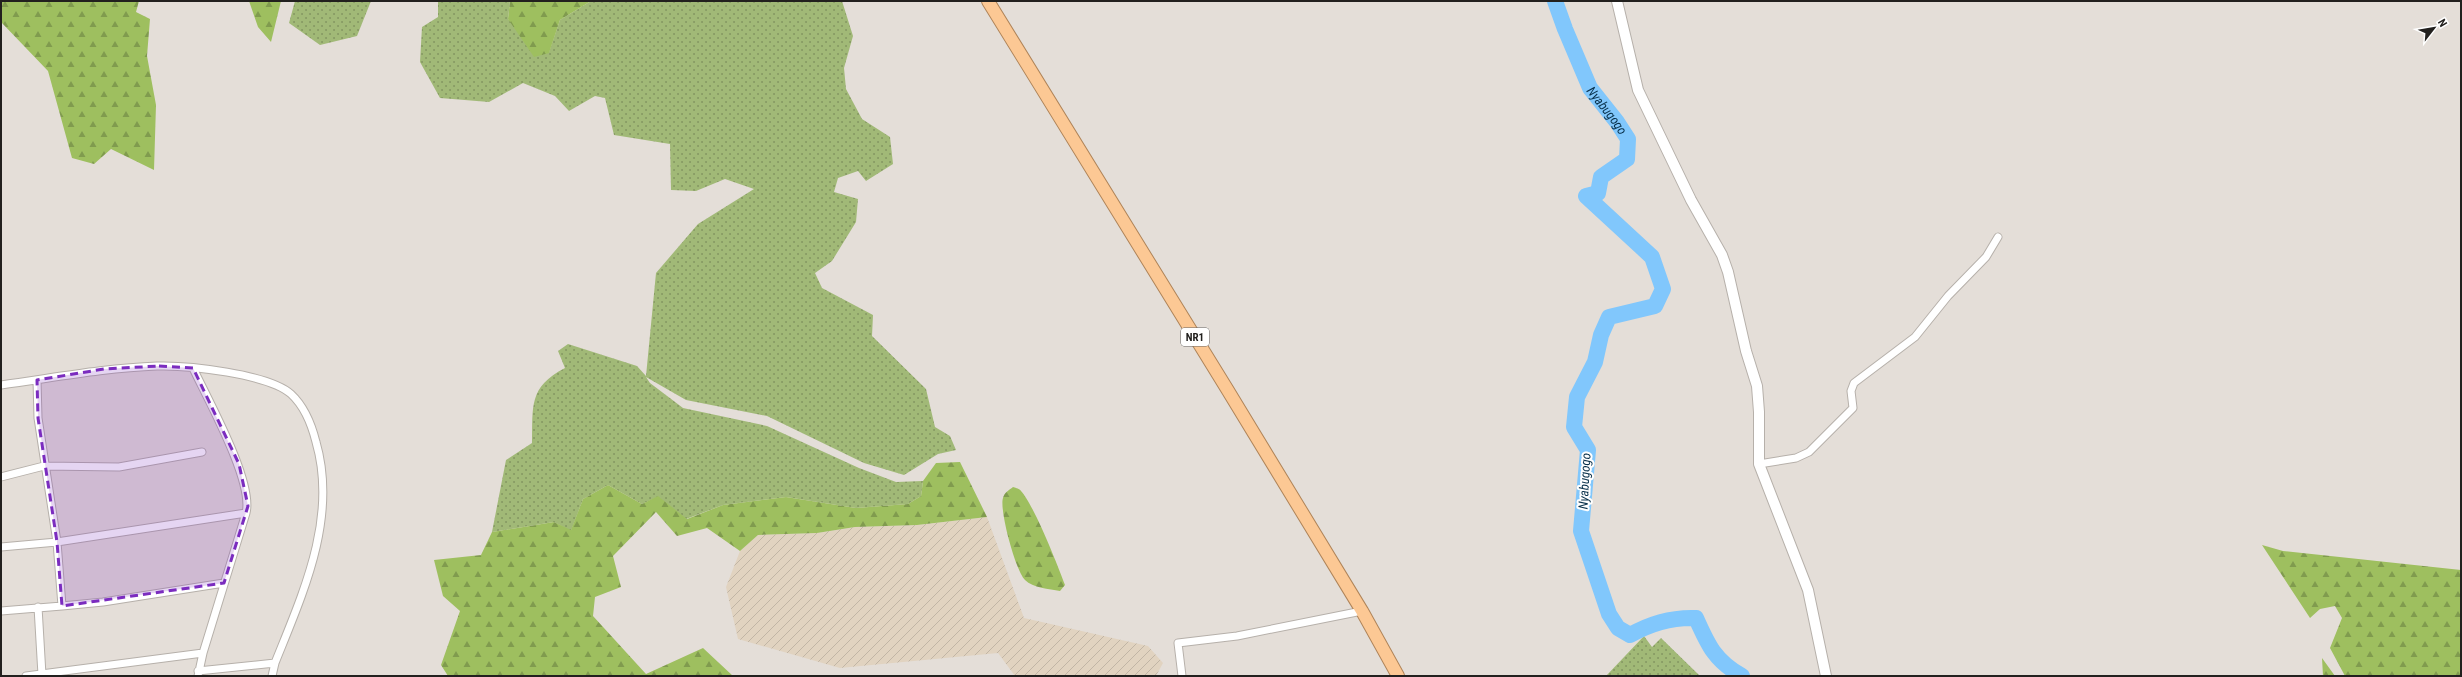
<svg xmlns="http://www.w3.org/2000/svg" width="2462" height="677" font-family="'Roboto Condensed',sans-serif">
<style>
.industrial{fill:url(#industrial-furrows)}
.green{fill:url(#green-dots)}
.forest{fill:url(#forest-firs)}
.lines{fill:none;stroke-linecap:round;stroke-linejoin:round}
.river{stroke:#81c7fc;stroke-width:16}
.minor-casing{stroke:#b6b0aa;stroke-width:9}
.secondary-casing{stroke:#b6b0aa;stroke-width:12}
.trunk-casing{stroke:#af8459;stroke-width:14}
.minor{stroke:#fff;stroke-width:7}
.secondary{stroke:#fff;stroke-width:10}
.trunk{stroke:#fcc894;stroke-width:12}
.marked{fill:#7b2cbf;fill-opacity:0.2;stroke:#7b2cbf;stroke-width:3;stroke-dasharray:8 5;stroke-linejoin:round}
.labels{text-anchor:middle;stroke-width:4;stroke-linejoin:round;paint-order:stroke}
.shield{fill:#fff;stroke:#646362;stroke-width:1}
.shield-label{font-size:11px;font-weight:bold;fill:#22201e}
.water-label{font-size:13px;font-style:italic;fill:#08304a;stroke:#fff}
</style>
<defs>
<pattern id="industrial-furrows" width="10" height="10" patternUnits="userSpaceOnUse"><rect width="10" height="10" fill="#e1d3c0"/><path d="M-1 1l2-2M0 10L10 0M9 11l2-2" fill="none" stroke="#c1b5a5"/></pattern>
<pattern id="green-dots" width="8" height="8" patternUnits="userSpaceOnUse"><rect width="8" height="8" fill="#a1b977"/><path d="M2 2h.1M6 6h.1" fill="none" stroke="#839661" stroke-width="1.8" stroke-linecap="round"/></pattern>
<pattern id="forest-firs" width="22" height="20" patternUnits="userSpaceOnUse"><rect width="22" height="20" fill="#9ebf5f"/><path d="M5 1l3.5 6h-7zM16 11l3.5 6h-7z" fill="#809b4e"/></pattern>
</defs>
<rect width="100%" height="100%" fill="#e4ded8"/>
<!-- industrial -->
<path class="industrial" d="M987,517L1024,618L1148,646L1163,663L1156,676H1015L998,653L840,668L738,639L726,587L740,551L758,535L817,533L855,527L917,525Z"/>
<!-- green -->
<path class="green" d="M295,1H371L357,36L320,45L289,23Z
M438,1H510L508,19L549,52L560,20L591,1H842L853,36L844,68L846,89L862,119L890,137L893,164L866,181L858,171L838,178L834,192L858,199L856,222L832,261L815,273L822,288L873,315L872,336L926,389L935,427L950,436L956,450L938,454L904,475L864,463L767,416L686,400L646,377L650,383L683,408L767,426L859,468L896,482L923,481L921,496L908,504L856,508L786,497L723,505L686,519L658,497L642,504L608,485L583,499L571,531L554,522L492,532L506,460L532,443C533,407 528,387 565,368L558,351L568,344L637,366L646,376L656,273L698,224L754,189L725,179L696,191L671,190L670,144L614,135L605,98L595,96L569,111L555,96L523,83L489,102L440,98L420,62L422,27L438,17Z
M1644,636L1652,647L1661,638L1700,676H1606Z"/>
<!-- forest -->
<path class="forest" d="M1,1H139L136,12L150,19L147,56L156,105L154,170L111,149L94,164L72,158L48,71L1,22Z
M249,1H281L271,42L258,27Z
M510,1H591L560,20L549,53L534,57L508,19Z
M960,462L987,517L917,525L855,527L817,533L758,535L740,551L707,528L677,536L656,512L613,556L621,587L595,597L593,616L646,674L703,648L733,676H448L441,665L460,611L443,596L434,560L481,555L492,532L554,522L571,530L583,499L608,485L642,504L658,496L687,519L723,505L786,497L856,508L908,504L921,496L923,481L936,463Z
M1013,487C1016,488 1020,489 1021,491C1034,505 1058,566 1065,585L1060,591C1049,589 1033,588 1025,580C1016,572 999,510 1003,498C1004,493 1009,490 1013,487Z
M2262,545L2283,551L2461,570V676H2345L2330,648L2342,618L2335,606L2320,609L2310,618Z
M2322,658L2335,676H2323Z"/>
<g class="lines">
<!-- river -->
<path class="river" id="s1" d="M1555,1L1565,29L1590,88L1617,122L1628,139L1627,159L1601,177L1598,193L1586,196L1652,257L1663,289L1655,306L1609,317L1601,335L1595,362L1577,397L1574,427L1588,450L1581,531L1609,614L1618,628L1630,635C1651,623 1671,617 1696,618C1708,645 1715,661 1742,676"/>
<!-- minor casing -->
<g class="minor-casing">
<path id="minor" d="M193,368C208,400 254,482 246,513
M1,385C53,378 104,368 157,366C187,365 269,374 291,394C304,406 312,426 316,442C338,518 303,593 275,663L272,676
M1759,464L1796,458L1809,452L1853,408L1851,391L1854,383L1915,337L1948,296L1986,257L1998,237
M1,477L44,466L119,467L202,452
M1,547L57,542L246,513L203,653L198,676
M62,606L103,602L224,583
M38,607L42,675
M1,611L62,606L57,542L38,418L37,380
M198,671L275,663
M26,676L203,653
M1182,676L1178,643L1237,636L1362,611"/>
</g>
<!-- secondary casing -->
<g class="secondary-casing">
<path id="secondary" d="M1617,1L1638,90L1691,200L1722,255L1728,272L1746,351L1757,386L1759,412V464L1808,590L1826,676"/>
</g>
<!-- trunk casing -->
<g class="trunk-casing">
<path id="trunk" d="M988,1L1227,389L1362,611L1398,676"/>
</g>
<!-- minor -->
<use href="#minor" class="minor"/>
<!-- secondary -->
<use href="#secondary" class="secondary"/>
<!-- trunk -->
<use href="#trunk" class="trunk"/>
</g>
<!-- marked area -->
<path class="marked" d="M159,366L193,368L239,464L248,506L224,583L62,606L57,542L38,418L37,380L104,369Z"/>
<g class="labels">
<!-- shield labels -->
<rect class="shield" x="1181" y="328" width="28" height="18" rx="3"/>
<g class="shield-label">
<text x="1195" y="341">NR1</text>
</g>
<!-- water labels -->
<g class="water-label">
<text dy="5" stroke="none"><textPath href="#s1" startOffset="122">Nyabugogo</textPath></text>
<text transform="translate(1584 481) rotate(-87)" y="5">Nyabugogo</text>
</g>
</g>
<!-- border -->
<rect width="2462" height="677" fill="none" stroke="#22201e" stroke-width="4"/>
<!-- north arrow -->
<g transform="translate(2434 28) rotate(59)" stroke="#ffffff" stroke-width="3" paint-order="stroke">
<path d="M0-3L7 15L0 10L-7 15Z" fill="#22201e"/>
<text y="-6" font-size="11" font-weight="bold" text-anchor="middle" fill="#22201e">N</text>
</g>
</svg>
